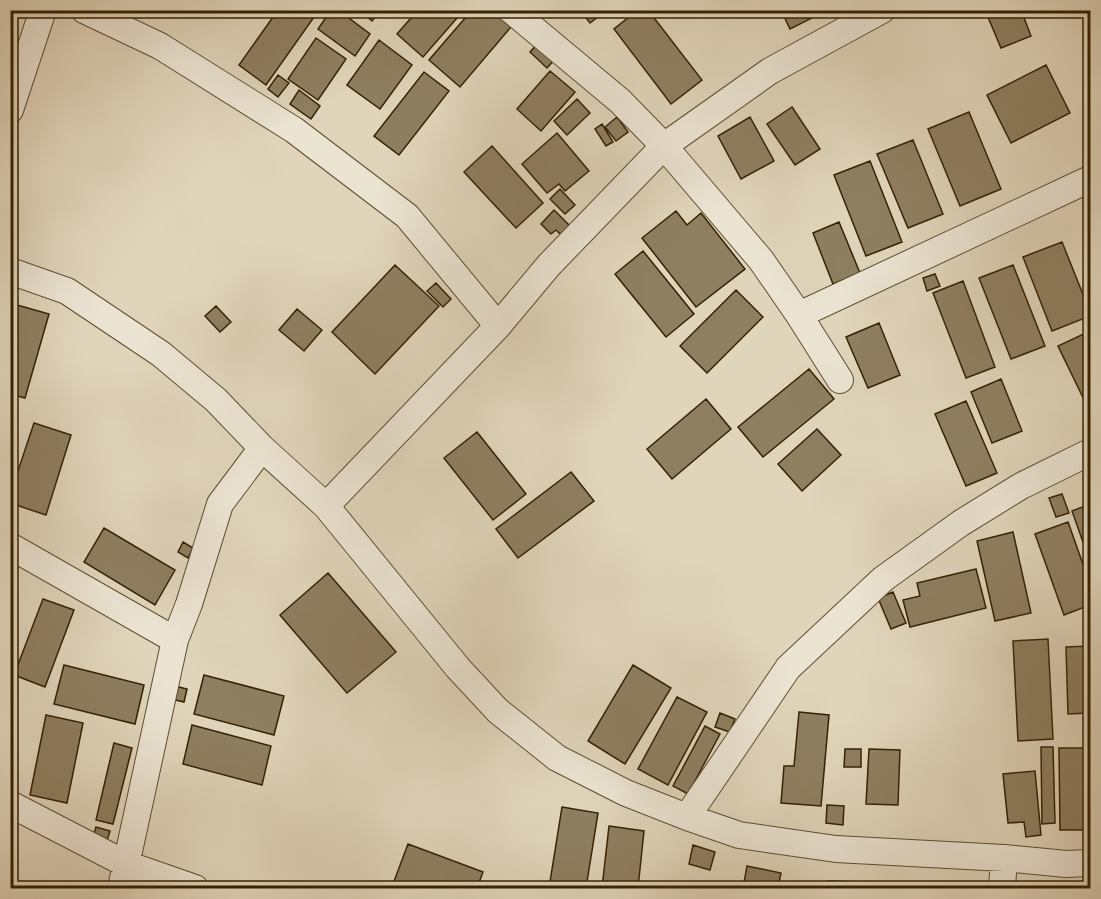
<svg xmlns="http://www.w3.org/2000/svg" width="1101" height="899" font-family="Vollkorn,serif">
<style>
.building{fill:#8e7f61;stroke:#352100;stroke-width:1.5}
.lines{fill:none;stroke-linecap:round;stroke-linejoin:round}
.minor-casing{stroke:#604e2f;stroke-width:28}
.minor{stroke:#ebe4d3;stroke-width:26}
</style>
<rect width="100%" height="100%" fill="#e0d5bb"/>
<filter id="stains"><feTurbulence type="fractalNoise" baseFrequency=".00333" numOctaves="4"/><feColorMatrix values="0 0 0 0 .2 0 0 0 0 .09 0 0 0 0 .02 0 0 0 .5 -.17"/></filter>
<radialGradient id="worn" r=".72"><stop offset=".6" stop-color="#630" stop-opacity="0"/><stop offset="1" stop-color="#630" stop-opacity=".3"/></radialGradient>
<!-- building -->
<path class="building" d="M278,10H319L266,85L239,65Z
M331,10H338L370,34L355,56L318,29Z
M359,10H381L372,21Z
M418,10H464L423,57L397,34Z
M472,10H503L516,21L460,87L429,60Z
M580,10H607L590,23Z
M638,10H648L702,80L671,104L614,29Z
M781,10H816L818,15L790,29Z
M985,10H1021L1031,36L1001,48Z
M316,38L346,59L318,100L288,79Z
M379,40L412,65L380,109L347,85Z
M540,41L557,57L547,68L530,52Z
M1046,65L1070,113L1011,143L987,95Z
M550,71L575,92L541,131L517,109Z
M424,72L449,91L399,155L374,136Z
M278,75L289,83L278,97L268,89Z
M299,90L320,106L311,119L290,104Z
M577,99L590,113L567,135L554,121Z
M792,107L820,149L795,165L767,124Z
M969,112L1001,189L960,206L928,129Z
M617,117L628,132L616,141L605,127Z
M750,117L774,161L741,179L718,136Z
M602,124L613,142L606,146L595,129Z
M557,133L589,171L565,191L559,184L547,193L522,164Z
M913,140L943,214L908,228L877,154Z
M492,146L543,203L516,228L464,172Z
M870,161L902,242L866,256L834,175Z
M560,189L575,205L565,214L550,199Z
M554,210L570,226L561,235L556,230L551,234L541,224Z
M676,211L687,225L701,213L745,269L696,307L642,238Z
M839,222L860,273L833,284L813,233Z
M1062,242L1090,312V316L1052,331L1023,257Z
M643,251L694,314L666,337L615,274Z
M395,265L439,306L375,374L332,332Z
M1013,265L1045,346L1011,359L979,278Z
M935,274L940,286L927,291L923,278Z
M963,281L995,367L966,378L933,293Z
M436,283L451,299L443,307L427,291Z
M736,290L763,317L707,373L680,346Z
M10,303L49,314L25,398L10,394Z
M216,306L231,322L220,332L205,316Z
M297,309L322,330L304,351L279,330Z
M879,323L900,375L868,388L846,337Z
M1090,331V412L1058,346Z
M809,369L834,399L763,457L738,427Z
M1001,379L1022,431L992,443L971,392Z
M706,399L731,429L672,479L647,449Z
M966,401L997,473L966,486L935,414Z
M34,423L71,435L46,515L10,503V495Z
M817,429L841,455L802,491L778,464Z
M477,432L526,494L493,520L444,458Z
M571,472L594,501L518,558L496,529Z
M1062,494L1069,513L1056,517L1049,498Z
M1090,504V562L1072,511Z
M1068,522L1090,584V605L1064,615L1035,534Z
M104,528L175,570L155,605L84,562Z
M1013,532L1031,613L995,621L977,541Z
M183,542L193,548L188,558L178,552Z
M976,569L986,608L910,627L903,600L920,596L917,583Z
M328,573L396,652L347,693L280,615Z
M893,592L906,623L891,629L878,598Z
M43,599L74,610L45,687L14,675Z
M1048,639L1053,739L1018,741L1013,641Z
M1090,646V713L1068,714L1066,647Z
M64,665L144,685L135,724L54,704Z
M633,665L671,688L625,764L588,741Z
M204,675L284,696L274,735L194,714Z
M175,686L187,689L184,702L171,699Z
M677,697L707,712L668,785L638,769Z
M799,712L829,715L821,806L781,803L784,766H794Z
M720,713L735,719L730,732L715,727Z
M46,715L83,723L67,803L30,795Z
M192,725L271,746L262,785L183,764Z
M705,726L720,734L688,794L673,786Z
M114,743L132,748L113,824L96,820Z
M1041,747H1053L1055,823L1042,824Z
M1059,748H1090V830H1060Z
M845,749H861V767H844Z
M869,749L900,750L898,805L866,804Z
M1035,771L1041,835L1026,837L1024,822L1008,823L1003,774Z
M827,805L844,806L843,825L826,823Z
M562,807L598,813L586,888H549Z
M609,826L644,831L638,888H602Z
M96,827L110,831L106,844L92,840Z
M408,844L483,872L477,888H404L393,884Z
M693,845L715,852L710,870L689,864Z
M747,866L781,873L778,888H743Z
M828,881L863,882V888H828Z"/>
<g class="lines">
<!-- minor casing -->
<g class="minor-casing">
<path id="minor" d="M84,10L160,46L294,130L407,216L498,326
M511,10L620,101L664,146L761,260L799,315L840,380
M10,110L43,10
M10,271L67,291L161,354L216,400L262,448L326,506L458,668L498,711L557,758L626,793L687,817L739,835L836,849L1004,858L1066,864L1090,863
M799,315L1090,179
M326,506L498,326L549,265L664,146L770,71L882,10
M10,546L175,640
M10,804L126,864L195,888
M687,817L788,668L883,579L961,523L1021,486L1090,452
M121,888L175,640L189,604L220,504L262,448
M1002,888L1004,858"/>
</g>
<!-- minor -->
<use href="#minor" class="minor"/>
</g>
<!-- margin -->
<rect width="1101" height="899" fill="none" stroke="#e0d5bb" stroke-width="36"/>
<rect x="12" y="12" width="1077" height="875" fill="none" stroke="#352100" stroke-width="3"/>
<rect x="18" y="18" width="1065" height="863" fill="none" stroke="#352100" stroke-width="1.5"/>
<rect width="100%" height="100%" filter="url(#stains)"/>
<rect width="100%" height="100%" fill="url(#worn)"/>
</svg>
